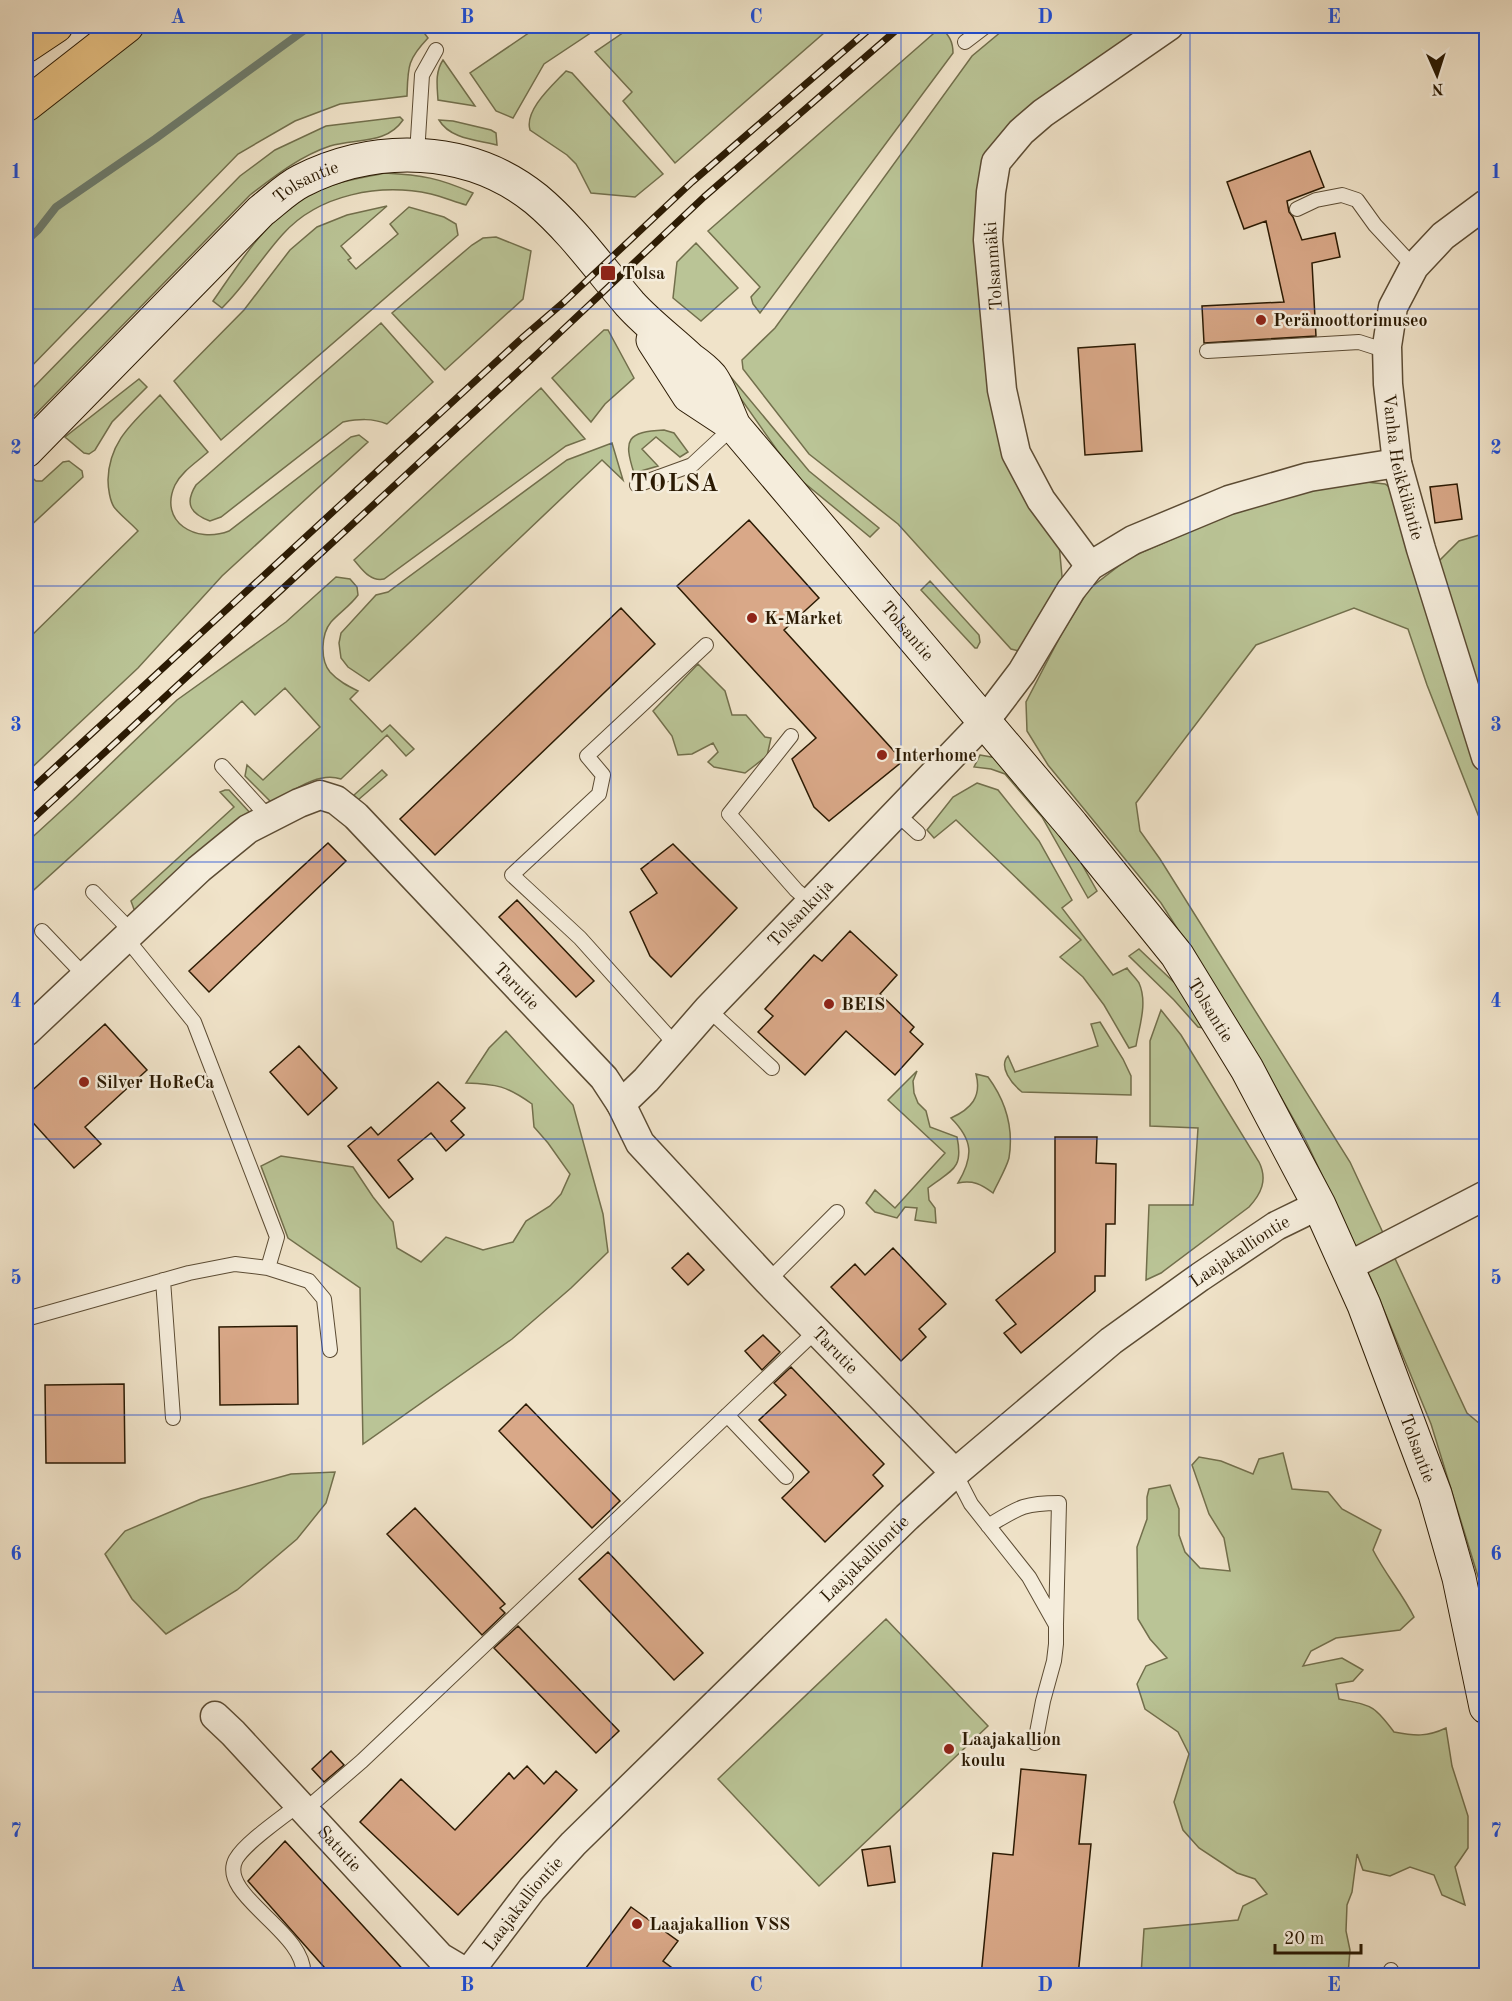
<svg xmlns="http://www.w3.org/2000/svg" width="1512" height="2001" font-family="'Old Standard TT',serif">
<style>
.green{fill:#bac496;stroke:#726f4c;stroke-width:1.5}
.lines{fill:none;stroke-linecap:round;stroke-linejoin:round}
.stream{stroke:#6e7c6d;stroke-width:8}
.building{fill:#d9a888;stroke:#2b1a03;stroke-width:1.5}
.lane-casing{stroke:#5c4c34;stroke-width:16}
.street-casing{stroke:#5c4c34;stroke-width:31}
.secondary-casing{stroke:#2b1a03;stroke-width:35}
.highway-casing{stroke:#2b1a03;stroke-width:35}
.lane{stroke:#f5eddc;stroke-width:14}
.street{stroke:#f5eddc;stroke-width:28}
.secondary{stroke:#f5eddc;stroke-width:33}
.highway{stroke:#e8c284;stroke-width:33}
.rail-casing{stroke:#2b1a03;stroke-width:7}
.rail{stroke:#f5eddc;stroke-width:4.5;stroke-dasharray:14;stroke-linecap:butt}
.grid{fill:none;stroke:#1d4ed8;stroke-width:1.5;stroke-opacity:0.55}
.poi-dot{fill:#8f2418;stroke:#f5eddc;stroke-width:2}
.labels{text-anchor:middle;stroke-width:5;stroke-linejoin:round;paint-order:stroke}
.street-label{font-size:18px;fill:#2b1a03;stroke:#f5eddc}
.poi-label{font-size:18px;font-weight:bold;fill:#2b1a03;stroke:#f5eddc;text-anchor:start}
.district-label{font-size:24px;font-weight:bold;letter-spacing:1.5px;fill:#2b1a03;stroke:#f5eddc}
.neatline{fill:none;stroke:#1d4ed8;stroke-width:2}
.grid-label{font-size:20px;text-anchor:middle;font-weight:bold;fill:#1d4ed8}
</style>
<rect width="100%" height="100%" fill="#f0e3c9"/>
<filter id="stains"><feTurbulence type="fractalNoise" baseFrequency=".00333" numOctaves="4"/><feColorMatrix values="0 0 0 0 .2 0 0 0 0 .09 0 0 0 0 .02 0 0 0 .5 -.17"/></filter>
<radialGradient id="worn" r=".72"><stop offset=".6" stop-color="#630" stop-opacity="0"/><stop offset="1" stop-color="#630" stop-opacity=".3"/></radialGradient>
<!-- green -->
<path class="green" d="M148,26H419L428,38C407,60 408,67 407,96L340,104L295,121L238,154L26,372V125Z
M539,26H601L544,64L513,118L496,111L470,73Z
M633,26H832L675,163L623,101L632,92L595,52Z
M1008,26H1162L991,154L997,383L1059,544L1063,587L1023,652L1011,649L898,524L809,454L743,369L742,360L775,328L972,56Z
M941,27C949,36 953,41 953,53L760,313L753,304L751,297L760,287L708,231Z
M443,60L475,106L438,100C437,85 435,72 443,60Z
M566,71L572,73L663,174L635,197L591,193L576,164L567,155L530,130C524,110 553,85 566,71Z
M400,117L403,120C386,145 356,138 330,146C300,156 275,176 250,195L26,424V395L240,176L275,150L326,126Z
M439,120L453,121L491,130L496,133L497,145C477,140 450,139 439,120Z
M385,173C422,175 439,178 473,193L466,205C455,202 443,197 431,194C380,183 319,194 283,234C261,258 245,286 222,308L213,301C239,264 263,224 301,199C326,183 357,179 385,173Z
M387,206L341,246L351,258L348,260L356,269L398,234L390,224L409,207L444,217L456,224L458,235L221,440L174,381L244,310L290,250L317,227L347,215Z
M496,237L531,251L523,299L445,370L392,313L472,245L483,238Z
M696,243L738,288L701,321L673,298L677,262Z
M381,323L433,382L387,424C372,418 359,419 343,422L221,517L210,521C191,514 184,504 196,485Z
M604,330H608L634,378L605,404L591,422L552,378Z
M730,376L809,471L879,528L870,537L802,481L777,450L727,379Z
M139,379L147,387L112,422L95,450L89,454L84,453L65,437Z
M541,388L585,439L566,446L384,579C370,582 362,569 354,560Z
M160,395L208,452C197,462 182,471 175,485C158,522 196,544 229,531L351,437L359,435L368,442L222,576L138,668L26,773V641L138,531C131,523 121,516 114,507C110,501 108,488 108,480C109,440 135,421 160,395Z
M664,430L674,433L688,452L680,457L656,437L642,449L658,466L634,473C623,439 627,432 664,430Z
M612,443L623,480L602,460L369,681L348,667L341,658L339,643L341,633L376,595L388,592L567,460Z
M69,461L82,471L83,477L26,530V475L27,473L36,481H42L63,462Z
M1357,481L1385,484L1395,491L1415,577L1486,780V835L1427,685L1408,629L1354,608L1256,645L1136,803L1140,831L1160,859L1350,1162L1467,1413L1486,1429V1615L1480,1583L1431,1424L1372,1281L1305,1139L1246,1036L1161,903L1048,765L1027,731L1026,702L1062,633L1089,589L1129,558L1253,504Z
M1486,533V722L1437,563L1459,541Z
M336,577L350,579L357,587L358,595C351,605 339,613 331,622C321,634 320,660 330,672C338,681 348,686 358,691L350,699L382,732L390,725L414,749L406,756L387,735L341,779C317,771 292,792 272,803L245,776L247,765L263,780L320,727L285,688L255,715L242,701L26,897V843L73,800L177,700L286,622Z
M930,581L979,635L980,642L977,648H975L921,590Z
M698,664L725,691L732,715H746L765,737L771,738L767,756L745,773L714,767L708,762L718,752L713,743L692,754L678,755L672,736L653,711Z
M980,755L997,758L1057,820L1097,891L1088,898L1042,817L1005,774L991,769L974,767Z
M382,770L387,775L358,800L354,795Z
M977,783L998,790L1039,841L1072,900L1062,908L1113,975L1127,968C1130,973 1136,978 1139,983C1148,1003 1139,1027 1136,1046L1129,1048L1104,1005L1083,977L1060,957L1081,940L956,820L934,838L927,830L953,797Z
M225,790H229L252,815L135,912L131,901L234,807L220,792Z
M1139,949L1180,988L1204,1025L1203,1028L1198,1027L1174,1000L1129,956Z
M1161,1010L1181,1035L1259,1162C1268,1180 1261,1194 1249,1207L1161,1273L1146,1280L1149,1205H1193L1198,1128L1150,1126V1041Z
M1100,1022L1123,1059L1131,1076V1095L1022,1092C1012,1084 998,1067 1008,1056L1015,1072L1098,1046L1091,1024Z
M506,1031L573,1105L603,1214L608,1252L571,1288L512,1339L363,1444L360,1288L288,1238L261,1166L281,1156L353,1167L373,1197L393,1222L397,1248L421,1262L446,1237L483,1250L513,1242L526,1221L550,1206L561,1194L570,1174L548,1143L534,1127L532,1104C507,1086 497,1084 466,1083L489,1048Z
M917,1071L913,1081L914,1093L918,1103L926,1111L930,1127L957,1137C964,1170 951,1170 928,1188L929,1200L935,1208L936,1223L915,1220L917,1208L905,1207L897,1218L875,1212L866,1203L875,1190L895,1208L945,1153L888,1100Z
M976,1074L988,1077C1005,1100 1014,1127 1009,1158C1006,1169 998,1182 993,1193C981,1184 973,1180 958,1183C974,1156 973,1140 951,1118C971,1109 982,1097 976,1074Z
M1283,1453L1292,1489L1328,1492L1342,1509L1381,1530L1373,1550C1385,1574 1402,1593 1414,1617L1400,1630L1336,1638L1311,1651L1303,1666L1342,1658L1363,1670L1353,1681L1336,1684L1339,1699C1372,1706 1373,1704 1394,1732C1415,1736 1427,1737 1446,1728L1452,1766L1468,1816V1848L1455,1867L1465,1905L1442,1895L1434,1875L1410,1867L1390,1876L1363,1870L1357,1854L1352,1892L1347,1905L1346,1931L1350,1950L1348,1975H1141L1144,1929L1238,1920L1243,1906L1267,1894L1255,1879L1237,1873L1199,1848L1183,1830L1174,1802L1189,1754L1178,1732L1145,1709L1137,1684L1146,1666L1167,1658L1150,1639L1138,1619L1137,1547L1147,1519V1497L1149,1489L1170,1485L1179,1509V1535L1185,1552L1200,1568L1230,1571L1224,1538L1209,1514L1192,1465L1199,1457L1221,1461L1253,1474L1259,1459Z
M335,1472L326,1503L297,1539L237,1590L166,1634L132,1599L105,1554L125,1531L201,1499L291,1474Z
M886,1619L988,1726L819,1886L718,1779Z"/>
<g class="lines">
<!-- stream -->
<path class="stream" d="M26,241L38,230L56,207L155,139L310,26"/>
</g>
<!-- building -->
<path class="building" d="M1310,151L1324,187L1287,201L1289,212L1293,217L1302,240L1335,233L1340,257L1312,263L1316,336L1204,343L1202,306L1284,302L1266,221L1244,229L1227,182Z
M1135,344L1142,451L1085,455L1078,348Z
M1457,484L1462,519L1435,523L1430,487Z
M749,520L819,598L784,630L903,761L829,821L814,807L792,759L816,738L677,586Z
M621,608L655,644L435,855L400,819Z
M328,843L346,861L209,992L189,971Z
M673,844L737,908L671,977L650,956L630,912L657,893L641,869Z
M517,900L594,981L576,997L499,917Z
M850,931L897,975L880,994L914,1027L910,1032L923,1044L895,1075L846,1031L805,1075L758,1032L773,1016L765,1009L814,955L822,961Z
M105,1024L147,1070L85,1127L101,1144L74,1168L26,1115V1096Z
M299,1046L337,1088L308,1115L270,1072Z
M438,1082L465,1108L451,1121L464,1135L446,1151L431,1133L398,1160L413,1179L389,1198L348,1146L371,1127L378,1135Z
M1055,1137H1097L1096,1163L1116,1164L1115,1224H1106L1105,1276H1095V1291L1021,1353L1004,1333L1016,1324L996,1300L1055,1252Z
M893,1248L946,1304L919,1329L926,1337L901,1361L831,1287L855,1264L865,1275Z
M688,1253L704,1270L688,1285L672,1268Z
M297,1326L298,1404L220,1405L219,1327Z
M763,1335L780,1352L762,1370L745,1351Z
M791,1367L884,1464L873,1475L883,1486L825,1542L782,1498L809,1472L759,1420L786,1395L774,1383Z
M124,1384L125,1463H46L45,1385Z
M526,1404L620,1501L592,1528L499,1431Z
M415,1508L505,1604L500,1608L505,1613L482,1635L387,1534Z
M608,1552L703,1653L674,1680L579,1579Z
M518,1626L619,1731L596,1753L494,1648Z
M331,1751L344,1765L324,1782L312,1769Z
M527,1766L544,1784L556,1771L577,1790L458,1915L360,1822L401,1779L455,1830L509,1773L514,1779Z
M1021,1769L1086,1775L1079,1844H1091L1078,1976H981L993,1853L1013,1855Z
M285,1841L409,1976H332L248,1881Z
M890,1846L895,1882L868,1886L862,1850Z
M631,1907L678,1941L663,1961L683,1976H580Z"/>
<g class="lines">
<!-- lane casing -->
<g class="lane-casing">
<path id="lane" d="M965,42L986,26
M417,154L422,75L436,50
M1297,209L1316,200L1342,195L1357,200L1375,225L1414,267
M1207,351L1359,342L1387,351
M637,485L692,465L734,426
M791,736L729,814L796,890L811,903
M222,766L269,818
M896,813L918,833
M93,892L132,932
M42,931L85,976
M708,1009L772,1068
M676,1045L580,938L512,875L599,794L603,775L587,756L706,645
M268,1268L309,1281L324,1299L330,1350
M163,1280L173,1418
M768,1281L837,1212
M26,1319L189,1273L235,1264L268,1268L277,1237L194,1022L126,938
M727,1415L786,1477
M955,1473L971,1504L1029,1577L1056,1625V1644L1054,1661L1043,1701L1035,1743
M988,1526C1018,1508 1023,1503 1059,1503L1056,1624
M298,1805C282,1818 246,1842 236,1859C216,1895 309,1933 303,1976
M304,1811L362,1761L816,1331
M1391,1976V1970"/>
</g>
<!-- street casing -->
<g class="street-casing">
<g id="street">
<path id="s1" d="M1486,204L1443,236L1414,267L1393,307L1387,346L1388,384L1397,463L1421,549L1486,757"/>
<path d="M1090,566L1041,500L1016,453L1002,390L988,240L991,192L996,162L1021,132L1043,113L1169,26"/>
<path id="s2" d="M26,1032L199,869L248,829L299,803L320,795L336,800L356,816L604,1078L621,1104L640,1143L768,1281L955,1473"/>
<path id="s3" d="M621,1104L646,1080L708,1009L984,722L1022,672L1071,590L1090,566L1133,540L1229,500L1309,477L1397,463"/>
<path d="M1347,1267L1486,1195"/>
<path id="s4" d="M215,1716L233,1733L440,1957L472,1976"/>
<path id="s5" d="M466,1976L532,1889L573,1844L907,1517L955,1473L1111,1341L1200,1277L1276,1226L1319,1205"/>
</g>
</g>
<!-- secondary casing -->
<g class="secondary-casing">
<g id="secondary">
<path d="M653,340L689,396L733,425"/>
<path id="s6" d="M26,451L261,211C274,201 287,188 301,181C376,143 469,145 536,199C572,229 600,269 630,304C648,324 671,341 690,359C697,364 705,370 711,377C720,389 727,411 734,426L1072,825L1177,955L1247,1069L1319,1205L1364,1305L1435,1494L1459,1578L1486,1707"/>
</g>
</g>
<!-- highway casing -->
<g class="highway-casing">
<path id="highway" d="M26,46L56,26
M26,105L127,26"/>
</g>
<!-- lane -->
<use href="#lane" class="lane"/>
<!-- street -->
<use href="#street" class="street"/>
<!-- secondary -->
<use href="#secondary" class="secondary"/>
<!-- highway -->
<use href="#highway" class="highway"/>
<!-- rail casing -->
<g class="rail-casing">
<path id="rail" d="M26,794L522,338L564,302L692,182L873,26
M26,825L535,356L704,197L901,26"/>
</g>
<!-- rail -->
<use href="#rail" class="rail"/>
</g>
<!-- grid -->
<path class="grid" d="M322,26V1976M611,26V1976M901,26V1976M1190,26V1976M26,309H1486M26,586H1486M26,862H1486M26,1139H1486M26,1415H1486M26,1692H1486"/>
<!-- markers -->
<g class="poi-dot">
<rect x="600" y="265" width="16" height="16" rx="3"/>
<circle cx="1261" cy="320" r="6"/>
<circle cx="752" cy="618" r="6"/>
<circle cx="882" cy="755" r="6"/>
<circle cx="829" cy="1004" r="6"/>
<circle cx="84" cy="1082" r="6"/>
<circle cx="949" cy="1749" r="6"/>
<circle cx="637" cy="1924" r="6"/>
</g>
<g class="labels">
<!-- street labels -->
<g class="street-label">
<text dy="6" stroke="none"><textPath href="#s6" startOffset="390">Tolsantie</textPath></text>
<text transform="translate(993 266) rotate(-94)" y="6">Tolsanmäki</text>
<text dy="6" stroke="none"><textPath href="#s1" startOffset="303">Vanha Heikkiläntie</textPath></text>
<text dy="6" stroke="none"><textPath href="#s6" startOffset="1208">Tolsantie</textPath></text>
<text dy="6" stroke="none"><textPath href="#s3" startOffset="262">Tolsankuja</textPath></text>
<text dy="6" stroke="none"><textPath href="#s2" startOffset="657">Tarutie</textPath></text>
<text dy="6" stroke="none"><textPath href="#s6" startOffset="1694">Tolsantie</textPath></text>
<text dy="6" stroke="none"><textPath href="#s5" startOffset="1064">Laajakalliontie</textPath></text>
<text dy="6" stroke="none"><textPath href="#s2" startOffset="1143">Tarutie</textPath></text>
<text dy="6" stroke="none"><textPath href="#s6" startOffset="2180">Tolsantie</textPath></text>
<text dy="6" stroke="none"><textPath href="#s5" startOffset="578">Laajakalliontie</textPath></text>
<text dy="6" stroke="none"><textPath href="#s4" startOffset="182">Satutie</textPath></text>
<text dy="6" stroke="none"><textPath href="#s5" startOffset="92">Laajakalliontie</textPath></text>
</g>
<!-- poi labels -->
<g class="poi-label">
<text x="622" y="279">Tolsa</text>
<text x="1273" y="326">Perämoottorimuseo</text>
<text x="764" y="624">K-Market</text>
<text x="894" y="761">Interhome</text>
<text x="841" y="1010">BEIS</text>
<text x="96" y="1088">Silver HoReCa</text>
<text x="961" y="1745">Laajakallion<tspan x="961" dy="21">koulu</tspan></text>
<text x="649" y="1930">Laajakallion VSS</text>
</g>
<!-- district labels -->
<g class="district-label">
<text x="675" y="491">TOLSA</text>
</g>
</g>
<!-- margin -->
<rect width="1512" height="2001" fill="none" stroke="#f0e3c9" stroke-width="66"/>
<!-- north arrow -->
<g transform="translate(1437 75) rotate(177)" stroke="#f5eddc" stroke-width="4.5" paint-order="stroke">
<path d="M0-4.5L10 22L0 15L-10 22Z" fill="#2b1a03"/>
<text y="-9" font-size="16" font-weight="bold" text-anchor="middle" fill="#2b1a03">N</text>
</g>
<!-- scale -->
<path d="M1275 1944v9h86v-9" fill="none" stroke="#2b1a03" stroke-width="3"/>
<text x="1284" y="1944" font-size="18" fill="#2b1a03" stroke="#f5eddc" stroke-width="4.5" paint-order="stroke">20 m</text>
<rect x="33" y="33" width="1446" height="1935" class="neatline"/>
<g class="grid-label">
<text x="178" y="23">A</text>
<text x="467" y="23">B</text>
<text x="756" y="23">C</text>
<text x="1045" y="23">D</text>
<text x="1334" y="23">E</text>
<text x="16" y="178">1</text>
<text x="1496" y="178">1</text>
<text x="16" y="454">2</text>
<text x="1496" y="454">2</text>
<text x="16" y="731">3</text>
<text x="1496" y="731">3</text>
<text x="16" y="1007">4</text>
<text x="1496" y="1007">4</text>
<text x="16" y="1284">5</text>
<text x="1496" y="1284">5</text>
<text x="16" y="1560">6</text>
<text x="1496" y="1560">6</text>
<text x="16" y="1837">7</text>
<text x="1496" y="1837">7</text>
<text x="178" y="1991">A</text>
<text x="467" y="1991">B</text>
<text x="756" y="1991">C</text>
<text x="1045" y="1991">D</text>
<text x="1334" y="1991">E</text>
</g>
<rect width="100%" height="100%" filter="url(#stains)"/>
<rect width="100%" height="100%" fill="url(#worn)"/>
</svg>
